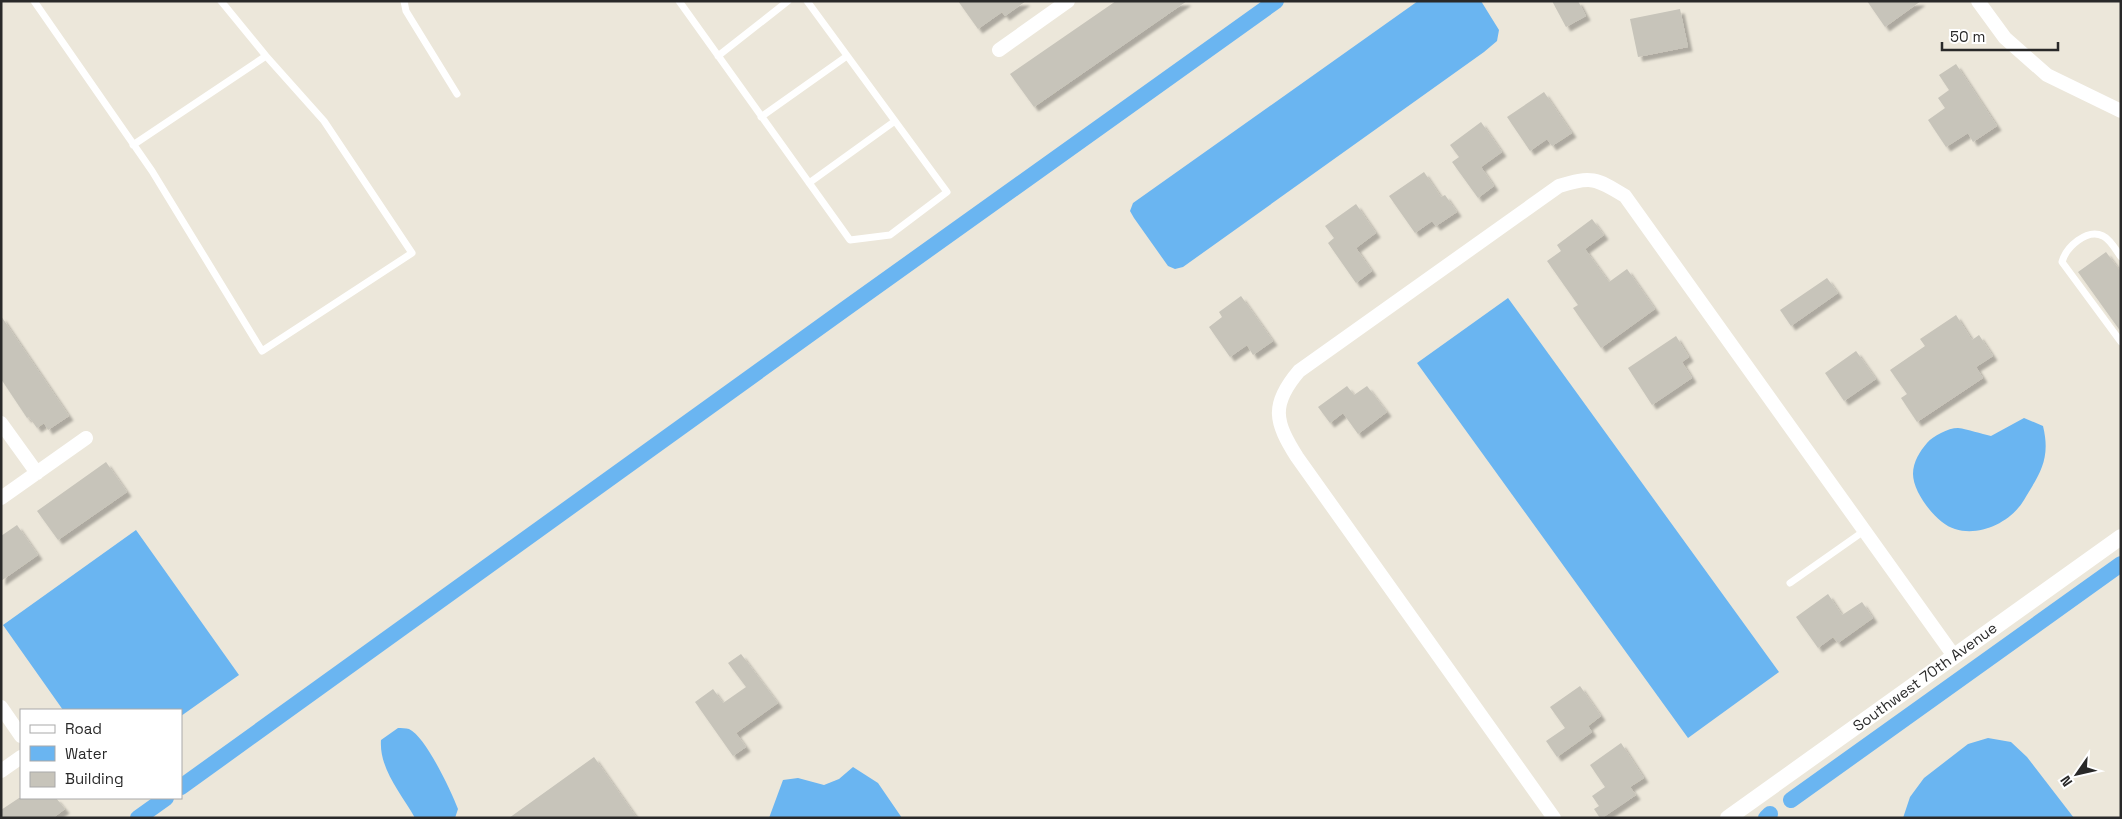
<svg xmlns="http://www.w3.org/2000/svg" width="2122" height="819" font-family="'Space Grotesk',sans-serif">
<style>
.water{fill:#6ab5f1}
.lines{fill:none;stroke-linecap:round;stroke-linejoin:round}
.canal{stroke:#6ab5f1;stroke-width:16}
.building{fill:#c7c4ba;filter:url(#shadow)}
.service{stroke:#fff;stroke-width:7}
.minor{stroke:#fff;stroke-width:14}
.tertiary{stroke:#fff;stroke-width:16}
.labels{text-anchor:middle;stroke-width:4;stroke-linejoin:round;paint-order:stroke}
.street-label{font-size:15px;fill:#292929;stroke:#fff}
</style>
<defs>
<filter id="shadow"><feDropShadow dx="4.5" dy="4.5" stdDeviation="1" flood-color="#0004"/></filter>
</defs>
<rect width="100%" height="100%" fill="#ece7da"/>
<!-- water -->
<path class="water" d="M1418,1H1481L1499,30L1497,41L1484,52L1183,267L1175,269L1168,266L1134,218L1130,211L1133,203Z
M1508,298L1779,672L1688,738L1417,363Z
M2024,418L2043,426C2051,459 2040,473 2024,500C2011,522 1980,537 1955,529C1937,524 1913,493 1913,474C1913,462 1920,451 1927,443C1933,436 1948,428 1958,428C1968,429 1981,434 1991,436Z
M136,530L239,675L181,716V710H63L3,625Z
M398,728C401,728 406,728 409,729C426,737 451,791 458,809L455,818H415C401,793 379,769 381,740Z
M1988,738L2011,742L2027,757L2074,818H1903L1910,797L1924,778L1968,744Z
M853,767L878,783L902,818H769L783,780L798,778L824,785L839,779Z"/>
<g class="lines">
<!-- canal -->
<path class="canal" d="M181,787L845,309L1276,1
M1791,800L2121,564
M138,818L166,798
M1766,818L1770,814"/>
</g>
<!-- building -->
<path class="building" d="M958,1H1026L1005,16L1002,12L978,29Z
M1116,1H1187L1034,107L1010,74Z
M1552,1H1578L1586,16L1566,27Z
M1867,1H1921L1885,27Z
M1680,9L1688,47L1638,57L1630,19Z
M1956,64L1997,126L1973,142L1968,133L1946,147L1928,120L1945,108L1938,98L1949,90L1939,75Z
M1544,92L1572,133L1552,146L1547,139L1530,151L1507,117Z
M1481,122L1502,152L1481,167L1494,186L1478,198L1452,162L1459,157L1450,145Z
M1424,172L1441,197L1445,195L1457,212L1436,226L1432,221L1415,233L1389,196Z
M1356,204L1376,233L1356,248L1372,271L1356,283L1328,243L1334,238L1325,226Z
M1592,219L1604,235L1585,249L1609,282L1627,269L1655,309L1601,348L1573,308L1578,305L1547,261L1561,251L1557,245Z
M2106,252L2121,272V332L2078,272Z
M1827,278L1838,293L1791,326L1780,310Z
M1241,296L1273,341L1253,355L1247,345L1230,357L1209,327L1222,317L1219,312Z
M1956,315L1972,340L1979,335L1993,356L1976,367L1983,378L1917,422L1901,398L1907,394L1890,370L1925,346L1920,339Z
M1,316L69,416L48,430L44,423L37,428L29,417L27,418L1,379Z
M1676,336L1689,357L1682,362L1692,378L1652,405L1628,368Z
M1856,351L1876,379L1844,401L1825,373Z
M1347,386L1354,395L1367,386L1387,412L1358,434L1343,413L1330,423L1318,407Z
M106,462L127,492L58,540L37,511Z
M17,525L38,555L1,581V536Z
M1828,594L1842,615L1862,602L1873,618L1838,643L1833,637L1818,648L1796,617Z
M741,654L778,703L736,733L746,747L733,756L695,702L713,689L723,703L746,687L728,663Z
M1580,686L1601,716L1588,726L1592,732L1557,757L1546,741L1565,728L1550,707Z
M1621,743L1644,778L1630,787L1636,795L1602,818H1600L1594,809L1599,806L1592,796L1605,787L1590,765Z
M594,757L637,818H509Z
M19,798H56L65,809L53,818H1V810Z"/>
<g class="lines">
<!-- service -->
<path class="service" d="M34,1L152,171L262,351L412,253L324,121L266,56L221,1
M404,1L406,11L457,94
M679,1L850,240L890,235L947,192L807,1
M718,56L788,1
M761,117L847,56
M133,145L266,56
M809,183L895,121
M2121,257C2116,250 2110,239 2103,236C2087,228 2066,247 2062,262L2121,342
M1790,583L1864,531"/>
<!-- minor -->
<path class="minor" d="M1978,1L2005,38L2047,75L2121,111
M999,50L1068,1
M1,423L37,473
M1,498L86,438
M1,707L21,736
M1,771L21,757
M1554,818L1297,457C1275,422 1270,405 1299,371L1559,186C1591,176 1596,178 1625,196L1954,656"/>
<!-- tertiary -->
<path class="tertiary" d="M1728,818L2121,537"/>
</g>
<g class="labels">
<!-- street labels -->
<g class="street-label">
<text transform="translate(1925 677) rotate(-36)" y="5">Southwest 70th Avenue</text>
</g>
</g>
<!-- border -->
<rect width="2122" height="819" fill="none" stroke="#292929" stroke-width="5"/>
<!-- legend -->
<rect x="20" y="709" width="162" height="90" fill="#ffffff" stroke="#a9a9a9"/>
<rect x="30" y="725" width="25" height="8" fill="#ffffff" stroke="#a9a9a9"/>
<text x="65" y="734" font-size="15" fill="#292929">Road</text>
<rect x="30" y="746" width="25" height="15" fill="#6ab5f1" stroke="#a9a9a9"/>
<text x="65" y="759" font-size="15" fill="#292929">Water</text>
<rect x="30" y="772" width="25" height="15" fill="#c7c4ba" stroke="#a9a9a9"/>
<text x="65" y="784" font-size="15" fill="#292929">Building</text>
<!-- north arrow -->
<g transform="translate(2077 774) rotate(236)" stroke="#ffffff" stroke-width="4" paint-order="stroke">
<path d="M0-4L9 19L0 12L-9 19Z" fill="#292929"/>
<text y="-8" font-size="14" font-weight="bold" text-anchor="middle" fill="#292929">N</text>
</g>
<!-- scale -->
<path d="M1942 42v8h116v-8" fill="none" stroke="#292929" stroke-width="2.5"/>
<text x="1950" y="42" font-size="15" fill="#292929" stroke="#ffffff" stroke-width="4" paint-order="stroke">50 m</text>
</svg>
